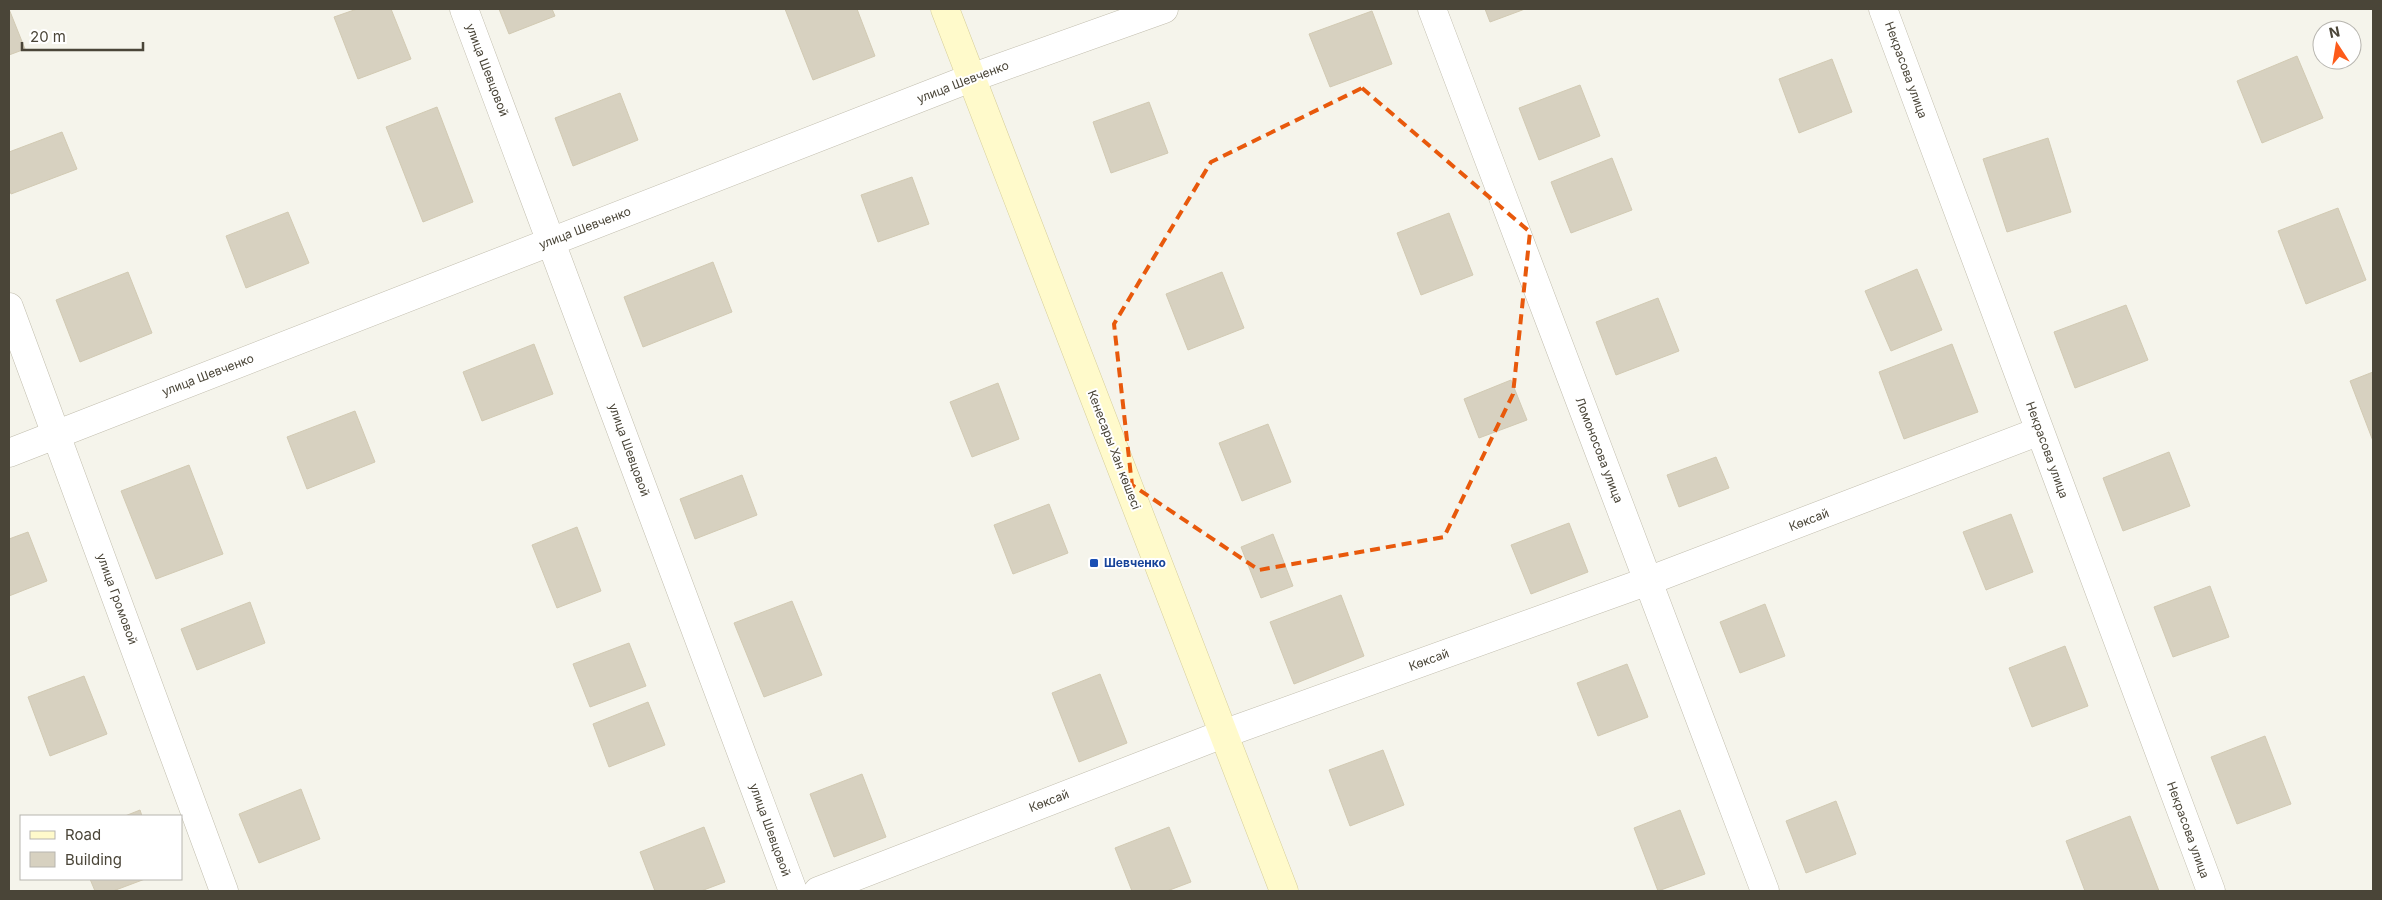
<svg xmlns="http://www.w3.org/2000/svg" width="2382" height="900" font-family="Inter,sans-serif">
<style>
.building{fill:#d7d1c0;stroke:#d2cab3}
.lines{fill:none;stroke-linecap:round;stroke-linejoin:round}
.street-casing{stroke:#c1bdad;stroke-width:29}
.secondary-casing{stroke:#d6ce9a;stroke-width:29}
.street{stroke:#fff;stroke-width:28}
.secondary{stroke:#fffacb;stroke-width:28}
.marked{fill:none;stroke:#e8590c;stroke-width:4;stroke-dasharray:10 6;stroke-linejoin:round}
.transit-dot{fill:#1a4fb4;stroke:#fff;stroke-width:2}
.labels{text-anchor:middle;stroke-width:4;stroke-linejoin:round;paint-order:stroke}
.street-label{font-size:12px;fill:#4a4538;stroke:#fff}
.transit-label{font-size:12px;font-weight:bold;fill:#164399;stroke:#fff;text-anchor:start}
</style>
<rect width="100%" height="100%" fill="#f5f4eb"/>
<!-- building -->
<path class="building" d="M9,9L25,49L9,55Z
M357,9H391L411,59L358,79L334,17Z
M499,9H552L555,16L509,34Z
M785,9H857L875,56L813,80Z
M1485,9H1525L1490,22Z
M1372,11L1392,64L1330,87L1309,34Z
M2297,56L2323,118L2262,143L2237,81Z
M1832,59L1852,112L1799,133L1779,79Z
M1580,85L1600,136L1539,160L1519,108Z
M620,93L638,140L573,166L555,118Z
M1149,102L1168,153L1111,173L1093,122Z
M437,107L473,202L423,222L386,127Z
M62,132L77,169L11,194L9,188V152Z
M2048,138L2071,212L2007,232L1983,159Z
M1612,158L1632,210L1571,233L1551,182Z
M912,177L929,224L878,242L861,195Z
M2338,208L2366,280L2306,304L2278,231Z
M288,212L309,263L246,288L226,236Z
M1449,213L1473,275L1421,295L1397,233Z
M713,262L732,312L643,347L624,297Z
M1917,269L1942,330L1891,351L1865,291Z
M128,272L152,333L80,362L56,300Z
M1222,272L1244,328L1188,350L1166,294Z
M1658,298L1679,351L1616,375L1596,322Z
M2126,305L2148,360L2075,388L2054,332Z
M534,344L553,394L482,421L463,372Z
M1952,344L1978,412L1904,439L1879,372Z
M2373,372V441L2350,381Z
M1511,380L1527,420L1479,438L1464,399Z
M998,383L1019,439L972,457L950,402Z
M355,411L375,462L307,489L287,437Z
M1268,424L1291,482L1242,501L1219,443Z
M2169,452L2190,506L2123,531L2103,478Z
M1716,457L1729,488L1679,507L1667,475Z
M189,465L223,554L156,579L121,491Z
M742,475L757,515L695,539L680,499Z
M1049,504L1068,553L1013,574L994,525Z
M2011,514L2033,572L1986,590L1963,532Z
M1569,523L1588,572L1531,594L1511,545Z
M577,527L601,591L557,608L532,545Z
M28,532L47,581L9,596V539Z
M1273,534L1293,586L1261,598L1241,547Z
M2210,586L2229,637L2173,657L2154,607Z
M1341,595L1364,656L1294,684L1270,622Z
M792,601L822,675L764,697L734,623Z
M250,602L265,643L197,670L181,629Z
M1765,604L1785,656L1740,673L1720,622Z
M629,643L646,686L590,707L573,664Z
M2065,646L2088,706L2032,727L2009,668Z
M1627,664L1648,717L1598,736L1577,683Z
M1100,674L1127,743L1079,762L1052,693Z
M84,676L107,734L50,756L28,697Z
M648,702L665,745L609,767L593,724Z
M2265,736L2291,804L2237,824L2211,757Z
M1383,750L1404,805L1350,826L1329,770Z
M862,774L886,837L834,857L810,794Z
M301,789L320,839L259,863L239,814Z
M1836,801L1856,854L1806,873L1786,821Z
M140,810L142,816H125Z
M1680,810L1705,874L1658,891L1634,828Z
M2130,816L2159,891H2085L2066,841Z
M704,827L725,882L701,891H655L640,852Z
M1169,827L1191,882L1167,891H1132L1115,848Z
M90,879H145L113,891H95Z"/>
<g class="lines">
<!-- street casing -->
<g class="street-casing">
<path id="street" d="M464,9L793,891
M1432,9L1765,891
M1883,9L2211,891
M9,307L224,891
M9,453L971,78L1164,9
M818,891L1223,734L1648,581L2040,431"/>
</g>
<!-- secondary casing -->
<g class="secondary-casing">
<path id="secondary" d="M945,9L1284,891"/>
</g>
<!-- street -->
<use href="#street" class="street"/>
<!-- secondary -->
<use href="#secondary" class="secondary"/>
</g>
<!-- marked area -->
<path class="marked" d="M1362,88L1530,232L1513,394L1444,537L1259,570L1132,485L1114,324L1211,162Z"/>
<!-- markers -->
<rect class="transit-dot" x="1089" y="558" width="10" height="10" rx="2.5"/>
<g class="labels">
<!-- street labels -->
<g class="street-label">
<text transform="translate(487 70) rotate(69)" y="4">улица Шевцовой</text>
<text transform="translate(1906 70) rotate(70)" y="4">Некрасова улица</text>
<text transform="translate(963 82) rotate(-21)" y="4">улица Шевченко</text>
<text transform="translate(585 228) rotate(-21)" y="4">улица Шевченко</text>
<text transform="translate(208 375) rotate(-21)" y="4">улица Шевченко</text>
<text transform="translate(629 450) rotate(70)" y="4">улица Шевцовой</text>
<text transform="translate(1114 450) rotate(69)" y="4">Кенесары Хан көшесі</text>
<text transform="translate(1599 450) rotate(69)" y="4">Ломоносова улица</text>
<text transform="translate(2047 450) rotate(70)" y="4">Некрасова улица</text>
<text transform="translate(1809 520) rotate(-21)" y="4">Көксай</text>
<text transform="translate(117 599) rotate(70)" y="4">улица Громовой</text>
<text transform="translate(1429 660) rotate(-20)" y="4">Көксай</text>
<text transform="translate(1049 801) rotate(-21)" y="4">Көксай</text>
<text transform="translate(770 830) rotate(70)" y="4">улица Шевцовой</text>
<text transform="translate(2188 830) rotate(70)" y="4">Некрасова улица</text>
</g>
<!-- transit labels -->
<g class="transit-label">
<text x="1104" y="567">Шевченко</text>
</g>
</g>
<!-- border -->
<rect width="2382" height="900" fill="none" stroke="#4a4538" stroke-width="20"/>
<!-- legend -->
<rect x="20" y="815" width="162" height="65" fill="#ffffff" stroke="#b7b5af"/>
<rect x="30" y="831" width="25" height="8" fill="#fffacb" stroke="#b7b5af"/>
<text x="65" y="840" font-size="15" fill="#4a4538">Road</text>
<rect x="30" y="852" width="25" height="15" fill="#d7d1c0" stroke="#b7b5af"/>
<text x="65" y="865" font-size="15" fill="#4a4538">Building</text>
<!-- north arrow -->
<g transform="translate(2337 45) rotate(348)"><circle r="24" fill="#ffffff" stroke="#b7b5af"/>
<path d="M0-4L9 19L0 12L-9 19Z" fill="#fd5b1a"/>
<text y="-8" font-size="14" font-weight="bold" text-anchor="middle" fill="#4a4538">N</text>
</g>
<!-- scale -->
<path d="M22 42v8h121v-8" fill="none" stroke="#4a4538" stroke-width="2.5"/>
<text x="30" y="42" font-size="15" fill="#4a4538" stroke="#ffffff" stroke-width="4" paint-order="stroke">20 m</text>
</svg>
